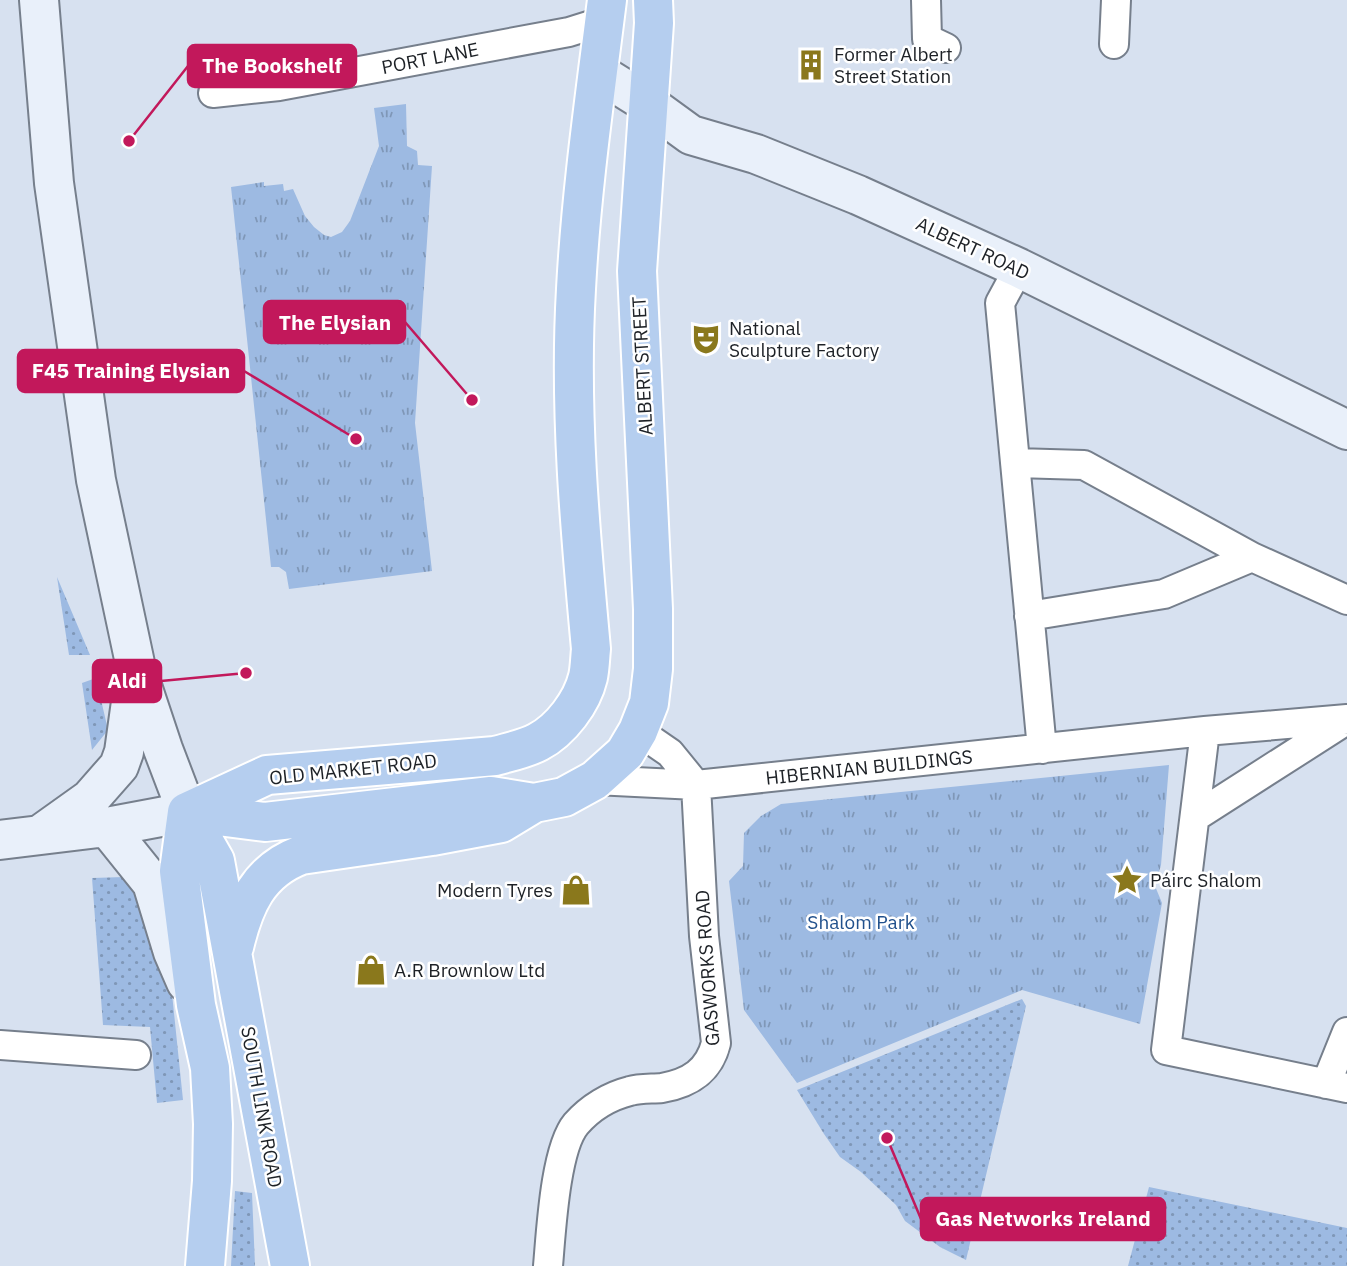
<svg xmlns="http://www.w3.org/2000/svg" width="1347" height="1266" font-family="'IBM Plex Sans',sans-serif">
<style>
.grass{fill:url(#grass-dots)}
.park{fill:url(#park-tufts)}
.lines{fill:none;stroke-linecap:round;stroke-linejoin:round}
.street-casing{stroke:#767f8c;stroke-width:32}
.secondary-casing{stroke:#767f8c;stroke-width:42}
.highway-casing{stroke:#fff;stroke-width:42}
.street{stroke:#fff;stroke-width:28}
.secondary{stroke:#e9f0fa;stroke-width:38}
.highway{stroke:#b5ceef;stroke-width:38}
.labels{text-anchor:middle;stroke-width:5;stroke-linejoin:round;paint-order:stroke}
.poi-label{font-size:19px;fill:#1d2126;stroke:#fff;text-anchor:start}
.street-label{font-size:19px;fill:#1d2126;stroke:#fff}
.park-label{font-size:19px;fill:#20508c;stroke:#fff}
.leader{fill:none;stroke:#c2185b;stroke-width:2.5}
.callout-dot{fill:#c2185b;stroke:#fff;stroke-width:2.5}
.callout{fill:#c2185b;stroke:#c2185b;stroke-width:2.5}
.callout-label{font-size:21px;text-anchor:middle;font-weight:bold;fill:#fff}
</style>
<defs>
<pattern id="grass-dots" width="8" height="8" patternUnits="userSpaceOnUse" patternTransform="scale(1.75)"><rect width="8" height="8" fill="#9dbae2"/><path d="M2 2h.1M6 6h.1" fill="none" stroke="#7f97b7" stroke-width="1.8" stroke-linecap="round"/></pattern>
<pattern id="park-tufts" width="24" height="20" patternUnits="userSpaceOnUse" patternTransform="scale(1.75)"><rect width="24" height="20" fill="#9dbae2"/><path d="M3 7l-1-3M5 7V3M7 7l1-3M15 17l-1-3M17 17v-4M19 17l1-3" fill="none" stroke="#7f97b7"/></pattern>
</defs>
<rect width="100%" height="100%" fill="#d7e1f0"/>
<!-- grass -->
<path class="grass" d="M57,577L90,655H69Z
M96,678L108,730L92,750L82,683Z
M124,877L136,886L171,984L183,1100L157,1103L150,1027L103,1025L92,878Z
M1022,999L1026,1006L966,1260L940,1247L905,1221L896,1205L861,1172L840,1157L824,1134L797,1090Z
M1149,1187L1347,1228V1266H1128Z
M235,1191L252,1193L255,1266H231Z"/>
<!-- park -->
<path class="park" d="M406,104L407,146L417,151L418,165L432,166L415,423L432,571L289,589L286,572L279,567H271L231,187L264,182V186L283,184L284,191L293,189L305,216L314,227L324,235L331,237L342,232L350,221L379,146L374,108Z
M1169,765L1161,865L1155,886L1162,903L1140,1024L1022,990L797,1083L744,1010L729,881L743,866L744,833L761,816L781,804Z"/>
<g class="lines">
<!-- street casing -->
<g class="street-casing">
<path id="street" d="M926,0L927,39L946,48
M1114,44L1116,0
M213,93L279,86L569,32L604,21
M1019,268L1000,303L1042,749
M1015,463L1084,465L1252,557L1347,600
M1029,616L1164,594L1252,557
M638,731L670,753L696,785
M1205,731L1166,1050L1347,1088
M595,780L696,785L1205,731L1347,719
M1195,817L1345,721
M0,1045L136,1055
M1326,1084L1347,1032
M548,1266C551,1233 555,1149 576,1124C590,1108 610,1096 630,1091C640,1088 652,1089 662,1088C690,1083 709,1071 716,1043L704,936L696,785"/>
</g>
<!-- secondary casing -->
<g class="secondary-casing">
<path id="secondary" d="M599,73L647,103L691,135L756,154L858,195L1019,268L1347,430
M107,827L152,883L173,952L186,982
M41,834L90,799L119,766L124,752L135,673
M0,840L107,827L187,812L163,749L136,668L96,480L54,183L39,0"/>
</g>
<!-- highway casing -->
<g class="highway-casing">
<path id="highway" d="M187,812L265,822L491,796L534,803L564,797L595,780L625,753L638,731L649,703L653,669V609L637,271L654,23L653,0
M187,812L267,775L495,756C509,752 525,749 538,742C561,730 582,702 588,677C590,668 590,658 591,649C580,530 569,409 576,289C581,193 595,96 607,0
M187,812L215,861L290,1266
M187,812L179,871L196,1005L210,1068L213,1124L212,1181L205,1266
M234,947C244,905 258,871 301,855L432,836L501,823L534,803"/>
</g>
<!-- street -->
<use href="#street" class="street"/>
<!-- secondary -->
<use href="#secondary" class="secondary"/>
<!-- highway -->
<use href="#highway" class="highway"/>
</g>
<!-- icons -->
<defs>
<g id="building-bare" transform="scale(2.415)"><path d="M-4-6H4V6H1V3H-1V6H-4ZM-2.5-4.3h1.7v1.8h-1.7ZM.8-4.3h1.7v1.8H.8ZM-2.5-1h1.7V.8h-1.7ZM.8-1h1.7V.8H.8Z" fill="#8a781c" stroke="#fff" stroke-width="2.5" paint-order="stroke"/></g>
<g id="theatre-bare" transform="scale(2.415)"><path d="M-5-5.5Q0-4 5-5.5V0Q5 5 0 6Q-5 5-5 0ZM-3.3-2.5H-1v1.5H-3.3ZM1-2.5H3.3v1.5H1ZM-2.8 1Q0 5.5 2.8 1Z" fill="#8a781c" stroke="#fff" stroke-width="2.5" paint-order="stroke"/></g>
<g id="sight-bare" transform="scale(2.415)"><path d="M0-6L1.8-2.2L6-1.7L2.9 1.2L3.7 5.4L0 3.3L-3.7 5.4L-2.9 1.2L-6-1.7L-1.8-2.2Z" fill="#8a781c" stroke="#fff" stroke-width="2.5" paint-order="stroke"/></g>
<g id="shop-bare" transform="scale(2.415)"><path d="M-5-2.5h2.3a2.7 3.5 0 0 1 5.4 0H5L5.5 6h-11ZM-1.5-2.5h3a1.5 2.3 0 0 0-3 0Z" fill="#8a781c" stroke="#fff" stroke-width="2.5" paint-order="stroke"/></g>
</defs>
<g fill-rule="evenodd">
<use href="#building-bare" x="811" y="65"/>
<use href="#theatre-bare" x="706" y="339"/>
<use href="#sight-bare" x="1127" y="880"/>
<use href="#shop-bare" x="576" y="890"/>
<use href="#shop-bare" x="371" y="970"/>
</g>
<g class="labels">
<!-- poi labels -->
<g class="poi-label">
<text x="834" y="61">Former Albert<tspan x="834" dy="22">Street Station</tspan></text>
<text x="729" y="335">National<tspan x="729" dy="22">Sculpture Factory</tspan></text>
<text x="1150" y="887">Páirc Shalom</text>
<text x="553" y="897" text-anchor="end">Modern Tyres</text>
<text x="394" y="977">A.R Brownlow Ltd</text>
</g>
<!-- street labels -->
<g class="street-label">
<text transform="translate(430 58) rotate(-11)" y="7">PORT LANE</text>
<text transform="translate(973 248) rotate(25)" y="7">ALBERT ROAD</text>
<text transform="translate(642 366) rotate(-93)" y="7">ALBERT STREET</text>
<text transform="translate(869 767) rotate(-6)" y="7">HIBERNIAN BUILDINGS</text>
<text transform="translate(353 769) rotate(-6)" y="7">OLD MARKET ROAD</text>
<text transform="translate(707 968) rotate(-94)" y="7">GASWORKS ROAD</text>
<text transform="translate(262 1107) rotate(80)" y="7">SOUTH LINK ROAD</text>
</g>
<!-- park labels -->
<g class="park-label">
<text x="861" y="929">Shalom Park</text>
</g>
</g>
<!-- callouts -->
<path class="leader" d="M129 141L188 66M472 400L405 322M356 439L244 371M246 673L161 681M887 1138L921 1219"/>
<g class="callout-dot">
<circle cx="129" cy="141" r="7"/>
<circle cx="472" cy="400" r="7"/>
<circle cx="356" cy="439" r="7"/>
<circle cx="246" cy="673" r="7"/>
<circle cx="887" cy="1138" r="7"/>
</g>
<g class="callout">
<rect x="188" y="45" width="168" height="42" rx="7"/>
<rect x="264" y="301" width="141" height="42" rx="7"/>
<rect x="18" y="350" width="226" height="42" rx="7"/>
<rect x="93" y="660" width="68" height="42" rx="7"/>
<rect x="921" y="1198" width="244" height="42" rx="7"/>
</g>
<g class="callout-label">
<text x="272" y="73">The Bookshelf</text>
<text x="335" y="330">The Elysian</text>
<text x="131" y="378">F45 Training Elysian</text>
<text x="127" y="688">Aldi</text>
<text x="1043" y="1226">Gas Networks Ireland</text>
</g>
</svg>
